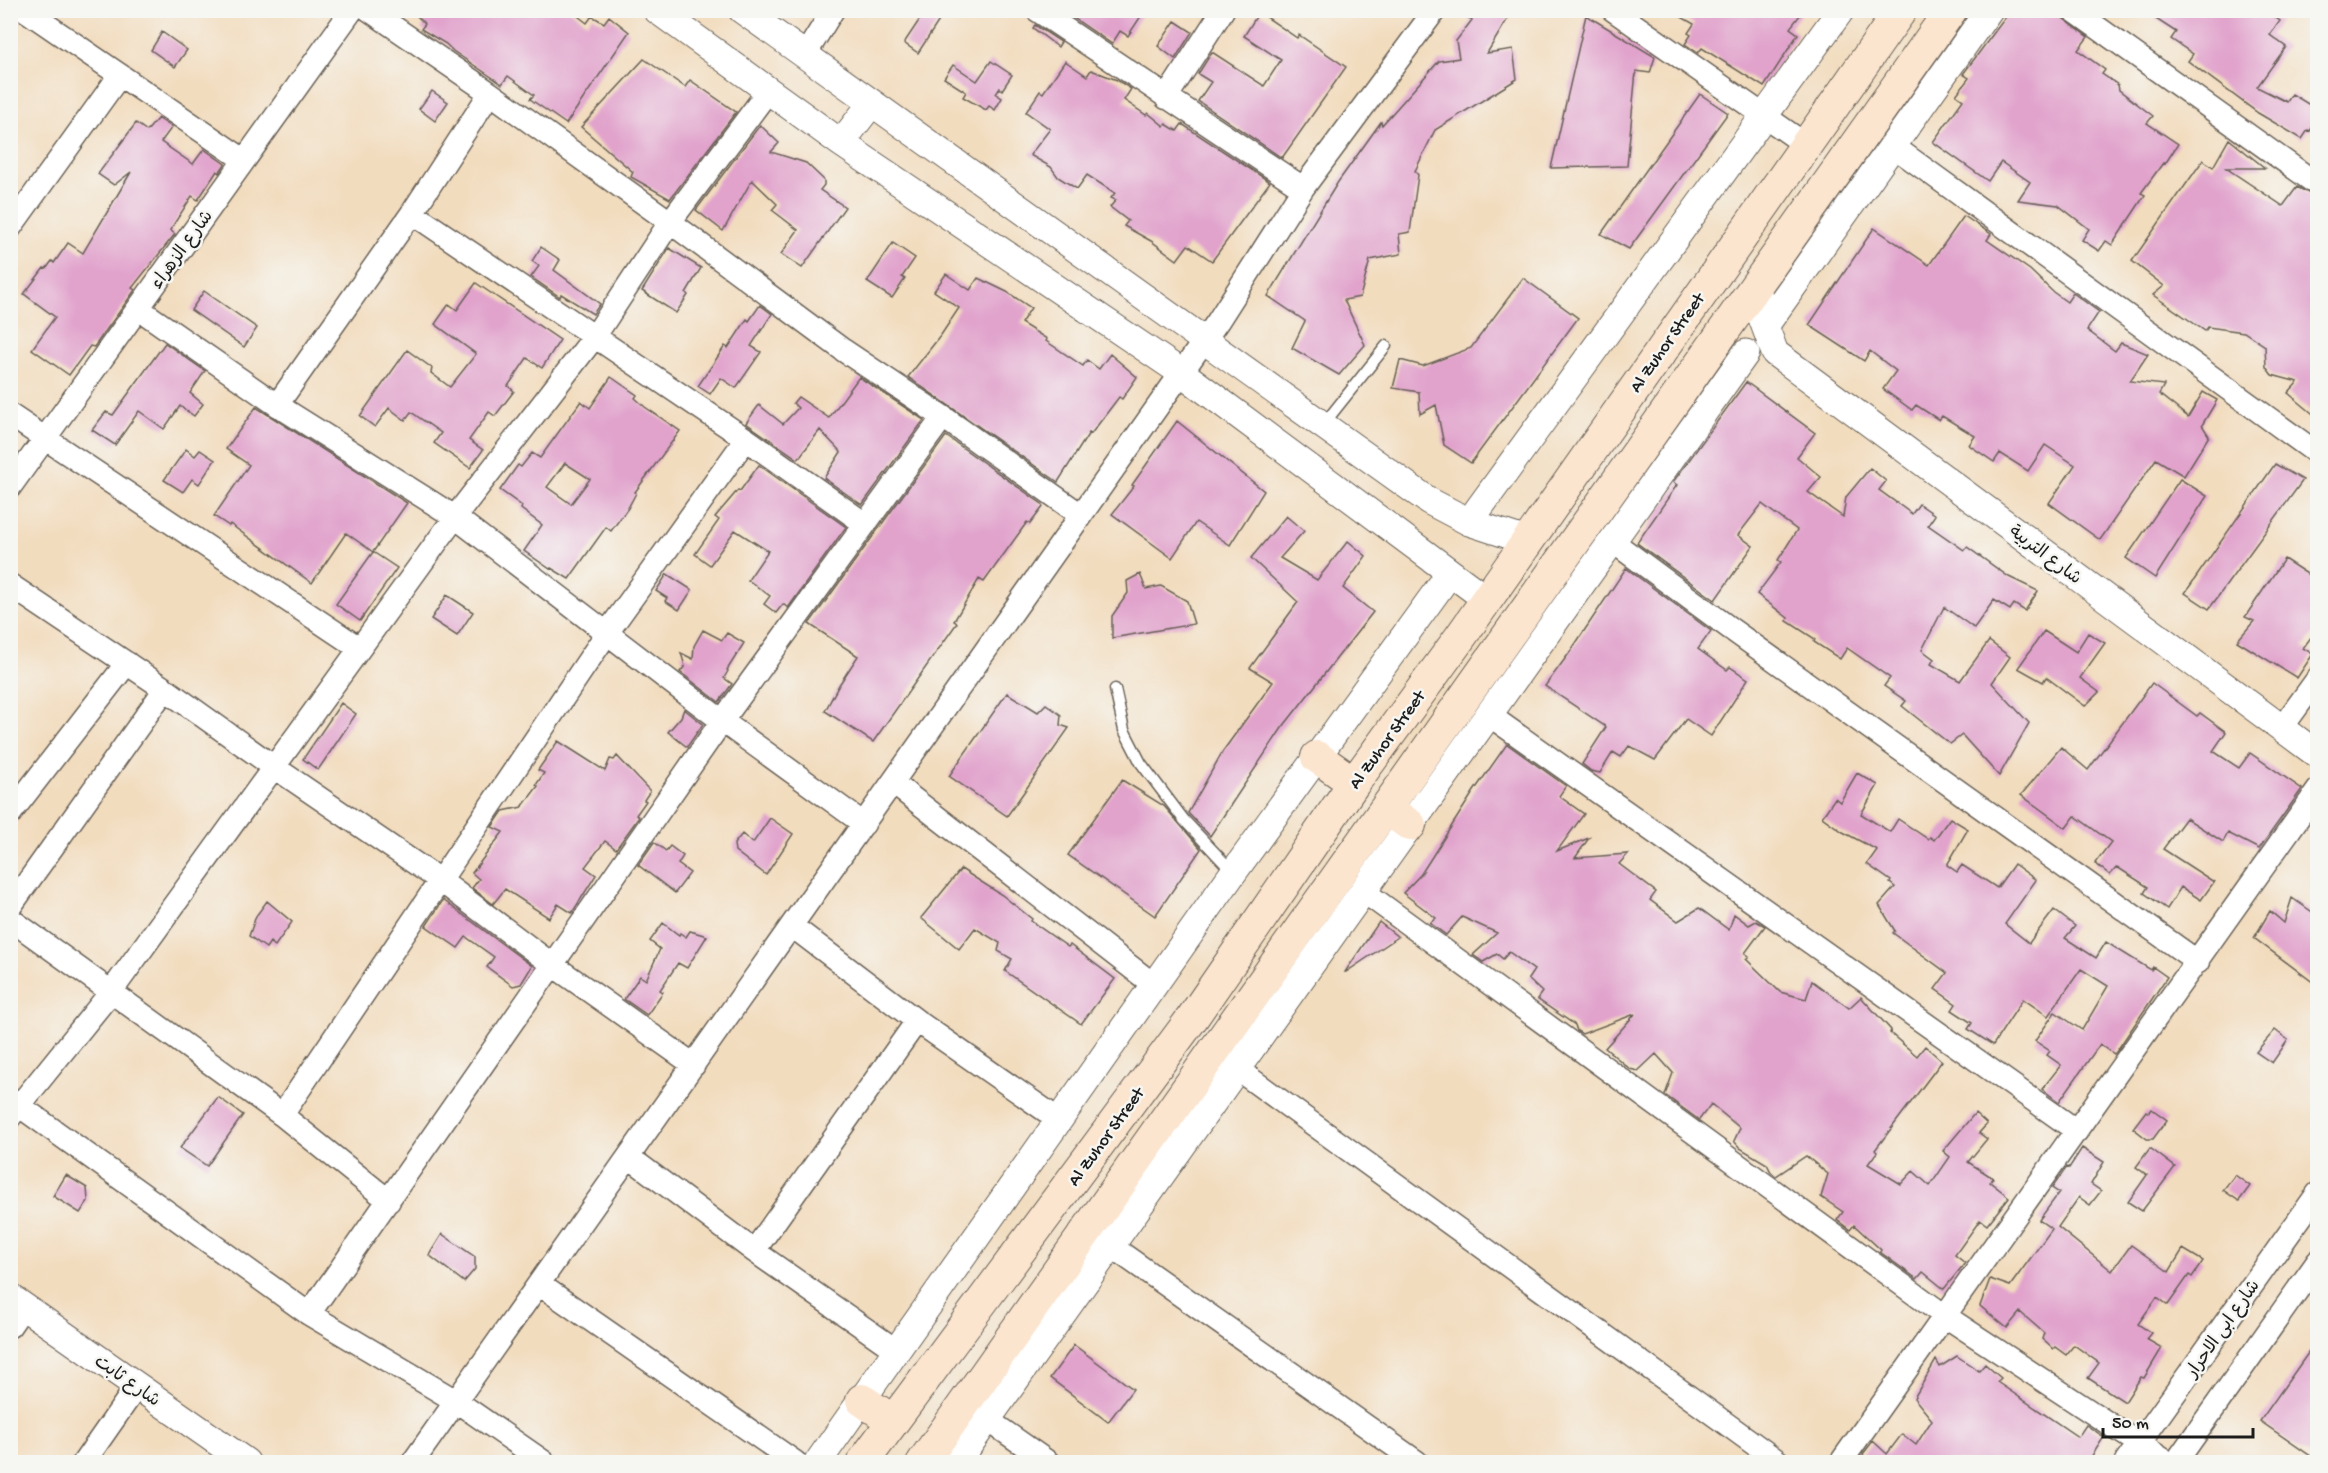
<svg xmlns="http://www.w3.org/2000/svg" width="2328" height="1473" font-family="'Gochi Hand','Playpen Sans Arabic',sans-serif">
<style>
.building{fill:#e1a3cc;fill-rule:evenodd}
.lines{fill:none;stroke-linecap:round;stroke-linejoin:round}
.service-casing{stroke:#675f55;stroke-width:13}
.minor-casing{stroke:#675f55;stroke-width:25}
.tertiary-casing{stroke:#675f55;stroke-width:29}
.secondary-casing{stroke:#675f55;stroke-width:34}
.service{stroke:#fff;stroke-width:10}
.minor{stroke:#fff;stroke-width:22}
.tertiary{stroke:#fff;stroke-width:27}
.secondary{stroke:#fce5cf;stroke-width:32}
.labels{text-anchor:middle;stroke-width:5;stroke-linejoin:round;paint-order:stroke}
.street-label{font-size:18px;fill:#1c1c1c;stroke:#f6f6f2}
</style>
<rect width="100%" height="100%" fill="#f6f6f2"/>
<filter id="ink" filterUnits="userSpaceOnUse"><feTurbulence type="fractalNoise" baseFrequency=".0167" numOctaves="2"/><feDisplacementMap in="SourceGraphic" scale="12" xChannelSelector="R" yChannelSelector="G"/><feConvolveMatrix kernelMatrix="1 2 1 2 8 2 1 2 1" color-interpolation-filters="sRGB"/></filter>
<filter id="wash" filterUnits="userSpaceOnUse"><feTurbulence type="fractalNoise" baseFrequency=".008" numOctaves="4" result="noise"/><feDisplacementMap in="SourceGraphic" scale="24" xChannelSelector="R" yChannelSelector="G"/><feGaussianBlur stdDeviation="1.35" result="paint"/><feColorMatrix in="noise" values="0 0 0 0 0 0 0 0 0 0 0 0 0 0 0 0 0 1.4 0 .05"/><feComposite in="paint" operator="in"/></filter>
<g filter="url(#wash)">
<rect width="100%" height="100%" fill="#f2dcbe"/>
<g id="blocks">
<!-- building -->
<path class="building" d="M411,10H570L587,23L592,16L604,23L609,16L629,32L566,124L530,99L534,95L508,76L502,84L453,51L446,44L421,29L425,24Z
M926,10H946L918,53L904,43Z
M1062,10H1145L1128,36L1120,31L1112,44Z
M1456,10H1513L1487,53L1513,49L1517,79L1435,130L1415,171L1418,175L1410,232L1399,234L1401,254L1370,260L1360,297L1344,300L1365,345L1339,375L1292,348L1305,321L1268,296L1338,182L1381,122L1382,125L1439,61L1459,58L1456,41L1472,20Z
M1669,10H1804L1790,28L1798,34L1764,87L1702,48L1698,53L1685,44L1691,35L1688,33L1694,24Z
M2011,10H2052L2088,37L2078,50L2105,70L2102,74L2118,85L2119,90L2153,116L2147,123L2178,144L2165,164L2163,163L2141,193L2145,195L2112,245L2106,241L2099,251L2082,240L2089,229L2058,205L2018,200L2030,182L2001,162L1988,181L1933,142L1963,100L1956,95L1969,78L1963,74Z
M2142,10H2265L2280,21L2270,35L2286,47L2257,87L2287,102L2292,94L2318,110V119L2310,131L2308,130L2302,139L2258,113L2188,61L2193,54L2171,39L2176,32Z
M1259,12L1297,38L1299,35L1346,67L1282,158L1198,101L1211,82L1198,74L1212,52L1264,86L1281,60L1244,36Z
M1586,15L1655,57L1650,73L1636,71L1627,166L1551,168Z
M1175,21L1192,32L1175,59L1158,46Z
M1035,25L1061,42L1058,47L1033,28Z
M162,32L187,50L175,67L151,50Z
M644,59L685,87L690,80L736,112L670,199L631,177L633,172L581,127Z
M991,61L1012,75L1002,90L1000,88L996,94L1002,98L995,110L989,106L986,110L963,97L966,92L944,78L953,65L977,81Z
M1065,61L1087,76L1091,70L1117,80L1131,89L1124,100L1146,115L1148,113L1164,126L1166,124L1177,131L1182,124L1270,182L1212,261L1188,245L1177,260L1151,241L1124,226L1128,221L1110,207L1116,200L1111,198L1115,193L1087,175L1077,189L1058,177L1051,167L1030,155L1050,129L1026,112L1040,91L1043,93Z
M432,91L448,102L435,121L419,109Z
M1700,94L1728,113L1629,249L1601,234Z
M158,118L172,127L161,142L193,164L204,149L225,164L219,173L217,171L198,200L192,196L170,230L175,234L132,288L135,290L94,347L90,346L69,375L32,349L55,317L24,294L44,268L46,269L52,261L54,263L68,243L83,253L131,172L114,185L98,174L136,123L147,131Z
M760,125L779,143L771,152L806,163L824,180V185L820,190L845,207L802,268L781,254L798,230L772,210L777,204L752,180L723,231L696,210Z
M2229,139L2265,168H2226L2283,206L2297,187L2318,198V418L2288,393L2298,382L2272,375L2266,367L2265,346L2244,332L2208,327L2205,331L2153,295L2164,286L2132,261L2203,160L2213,167Z
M1964,216L1991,234L1987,240L2030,270L2053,292L2067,302L2073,293L2099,312L2087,330L2115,351L2121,343L2148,354L2130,381L2164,385L2159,394L2188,417L2203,392L2217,400L2202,425L2209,436L2184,476L2156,459L2100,540L2049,503L2075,465L2045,445L2028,471L2000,453L1994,462L1969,445L1975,436L1942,416L1939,420L1916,405L1912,410L1883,389L1896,371L1870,351L1864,361L1809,325L1874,228L1929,265Z
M893,243L915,258L902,277L905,279L892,298L867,282Z
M541,247L560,260L554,270L600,304L593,314L561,294L560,297L531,277L539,266L532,261Z
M669,248L701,268L686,293L688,295L676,313L642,291Z
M946,274L970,290L978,278L1007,292L1031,308L1021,323L1047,339L1046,341L1083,366L1087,360L1099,369L1110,354L1137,377L1122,399L1119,397L1091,434L1089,433L1058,482L908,377L941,335L959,308L934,291Z
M1523,278L1578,318L1471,463L1444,445L1436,405L1420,414L1419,392L1393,388L1400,360L1423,366L1471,348Z
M476,283L560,340L542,368L527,358L508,386L514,391L495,416L489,412L469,440L483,450L470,468L434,443L441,433L411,412L405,420L389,408L375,427L360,416L407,350L432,368L431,373L450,387L476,354L435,324L449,304L457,310Z
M204,291L257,328L244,347L191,310Z
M760,305L772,314L751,346L761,352L736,388L721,378L710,394L698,386L725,346L728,348L747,319L749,321Z
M165,343L205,371L190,393L203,404L194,416L180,406L164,429L139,411L115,445L92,430L106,412L113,415Z
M611,377L637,395L635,398L645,407L680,431L635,492L636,493L628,508L611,531L606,527L569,579L551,568L550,569L524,551L542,525L521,509L522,506L500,490L518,465L521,467L532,453L540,458L581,401L590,408ZM565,463L590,479L571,504L547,487Z
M859,377L924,420L862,505L824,478L841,452L820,430L798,459L746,423L759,405L783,424L798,408L793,403L798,397L829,418Z
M1746,382L1815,433L1797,457L1821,477L1808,492L1843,517L1846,497L1870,468L1886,481L1879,490L1912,514L1919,504L1935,515L1928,525L1964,550L1967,547L2009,577L2038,591L2025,611L2014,604L2010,610L1994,600L1974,628L1944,607L1922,650L1934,659L1931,664L1960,681L1989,641L2010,657L1992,683L2029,723L1999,776L1962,735L1950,744L1902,706L1906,701L1884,686L1890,678L1847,648L1840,659L1814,642L1815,639L1787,621L1788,618L1757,594L1781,562L1778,560L1797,530L1762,504L1738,535L1753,546L1715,600L1637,543L1677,485L1673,482Z
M256,407L407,503L373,552L346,533L312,583L230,524L229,526L214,516L249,465L226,449Z
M1177,421L1264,491L1230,545L1196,522L1172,558L1112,514L1134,486L1132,485Z
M946,436L1042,504L1043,507L1030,524L1027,522L984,582L979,579L954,621L957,623L873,742L825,711L839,685L858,656L809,624Z
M186,449L195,456L200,450L215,460L199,484L192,479L183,492L164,480Z
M2275,464L2303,480L2209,609L2185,593Z
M759,465L846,527L788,608L783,604L776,613L764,604L770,596L748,580L768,551L735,530L710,565L695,554L719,520L715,517L738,490L740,491Z
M2180,479L2207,496L2155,578L2126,558Z
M1286,516L1304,531L1280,558L1317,580L1348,541L1366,556L1343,588L1373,612L1282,728L1210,836L1188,813L1223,751L1273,682L1250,668L1298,602L1251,558Z
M373,552L397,568L360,621L336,604Z
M2284,559L2318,581V628L2303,648L2313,654L2297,678L2237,641L2254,621L2245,617Z
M1626,568L1711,631L1698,649L1727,670L1730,667L1748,679L1711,736L1686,719L1655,760L1629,746L1621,757L1613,752L1600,773L1591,771L1582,764L1606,727L1545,686L1570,652Z
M667,574L692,590L679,610L665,601L667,598L656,591Z
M1140,574L1146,589L1161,586L1187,601L1194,624L1112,638V616L1128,593L1127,581Z
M447,595L473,612L457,636L431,619Z
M703,630L722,640L727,633L744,643L727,670L728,671L724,678L732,684L719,702L680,672L685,666L681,653L693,659L694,646Z
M2044,631L2076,652L2088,633L2105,643L2080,678L2099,692L2085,706L2046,677L2043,682L2018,668Z
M2152,683L2197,716L2200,713L2226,732L2213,751L2239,768L2250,753L2302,789L2259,849L2228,833L2223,842L2186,818L2163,849L2214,882L2201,900L2181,887L2167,909L2144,893L2148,887L2117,867L2110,875L2095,863L2111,842L2075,816L2066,828L2021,795L2061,747L2088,770Z
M1007,693L1038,712L1046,704L1061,715L1060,725L1069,728L1007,816L949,776Z
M341,703L356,714L318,770L303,759Z
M684,709L703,724L687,747L668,732L681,717Z
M558,741L605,771L610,759L614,760L617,756L650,791L644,800L646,801L636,815L639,817L616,849L605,841L585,867L596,875L572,913L558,904L549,918L505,889L493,904L472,888L479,879L472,873L503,832L492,827L503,811L522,807L538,786L536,785L544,773L538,770Z
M1507,744L1566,786L1559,796L1584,814L1557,851L1589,838L1575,858L1628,854L1619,864L1656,892L1650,900L1678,921L1699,908L1729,930L1734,914L1749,925L1756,921L1765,926L1745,953L1749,956L1746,959L1780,992L1806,999L1812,981L1849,1008L1861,997L1891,1030L1890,1033L1917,1056L1925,1046L1942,1061L1875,1150L1877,1152L1868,1164L1901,1184L1913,1171L1930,1186L1950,1157L1943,1151L1975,1113L1987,1124L1979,1133L1987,1139L1968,1162L1993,1178L1990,1182L2009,1197L1987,1225L1980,1220L1955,1255L1965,1263L1944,1289L1923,1272L1917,1279L1880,1252L1881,1250L1854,1225L1850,1230L1837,1220L1843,1212L1821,1197L1828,1174L1806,1156L1776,1176L1771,1172L1767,1164L1740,1148L1734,1141L1740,1128L1711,1104L1699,1120L1665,1095L1673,1073L1656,1054L1638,1071L1630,1069L1605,1048L1635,1014L1582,1034L1577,1031L1575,1025L1537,999L1542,992L1528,979L1534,970L1509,952L1503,959L1497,954L1483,962L1473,955L1497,933L1462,917L1446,935L1430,923L1436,918L1403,893L1421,874L1474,791Z
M1857,773L1878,785L1861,814L1890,832L1898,819L1928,839L1930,837L1934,840L1950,818L1968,829L1947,865L1957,872L1962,865L1997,888L2014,864L2036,880L2005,924L2029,943L2054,910L2075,926L2065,938L2096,958L2106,942L2151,970L2153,967L2167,977L2116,1052L2114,1054L2100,1044L2059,1102L2042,1089L2061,1065L2047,1055L2050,1051L2035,1041L2055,1012L2082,1030L2108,986L2081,969L2048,1016L2023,999L1993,1045L1968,1029L1972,1023L1952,1010L1956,1004L1935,989L1947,973L1893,933L1895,931L1879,905L1895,887L1890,883L1891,881L1867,864L1877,850L1843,832L1822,817L1835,798L1840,802Z
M1122,780L1164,806L1201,849L1155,916L1068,855Z
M770,818L793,834L766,875L735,851L734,844L742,834L753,843Z
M654,842L666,851L670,846L683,856L678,864L690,873L675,893L638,865Z
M961,869L1002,895L1032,919L1031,921L1068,947L1070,945L1115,979L1081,1024L1005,971L1012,959L998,951L1000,943L975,928L959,949L921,918Z
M2292,898L2318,916V986L2254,938L2270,911L2284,923Z
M443,900L532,966L521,984L513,986L487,967L494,957L466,937L458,948L426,926Z
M267,901L292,922L275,946L270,942L266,948L249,936L256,916Z
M1379,922L1398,937L1346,972H1345Z
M663,923L679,935L680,933L686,937L690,931L707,936L687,968L678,963L660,990L663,992L647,1015L624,999L640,976L646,980L660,949L650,941Z
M2275,1030L2288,1040L2272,1063L2256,1052Z
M218,1097L243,1115L207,1166L180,1148Z
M2152,1109L2167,1120L2153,1139H2147L2133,1128L2146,1111L2149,1113Z
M2082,1148L2104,1162L2091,1184L2101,1191L2090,1205L2079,1197L2058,1227L2112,1271L2131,1245L2169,1272L2183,1249L2203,1261L2192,1277L2189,1275L2168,1305L2157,1297L2138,1324L2151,1333L2146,1339L2162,1348L2144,1378L2141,1377L2125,1402L2088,1378L2099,1363L2074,1345L2066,1355L2055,1347L2053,1349L2042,1339L2044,1333L2020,1312L2007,1328L1980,1306L1990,1279L2010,1286L2052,1229L2039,1220L2059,1193L2052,1188L2067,1167L2069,1168Z
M2150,1148L2175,1167L2142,1211L2128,1202L2147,1175L2136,1167Z
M66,1175L87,1188L88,1201L80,1213L53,1196Z
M2235,1175L2250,1186L2239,1201L2223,1190Z
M442,1234L475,1257V1269L464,1282L429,1255Z
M2318,1339V1461L2260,1421Z
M1074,1345L1133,1389L1108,1422L1050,1378Z
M1957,1356L1979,1371L1985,1364L2001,1378L1997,1382L2078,1437L2086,1425L2104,1437L2088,1462H1867L1863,1454L1873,1441L1887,1454L1902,1434L1916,1445L1932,1420L1914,1398L1936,1360L1940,1367Z"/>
</g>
</g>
<g filter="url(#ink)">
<use href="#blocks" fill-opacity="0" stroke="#675f55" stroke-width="1.5"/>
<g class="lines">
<!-- service casing -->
<g class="service-casing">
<path id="service" d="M1323,425L1386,346
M1115,689L1124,730L1141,763L1184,820L1233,872"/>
</g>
<!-- minor casing -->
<g class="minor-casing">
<path id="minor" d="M25,10L244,160
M369,10L490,93L670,222L843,350L943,417L1081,515
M1037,10L1303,188
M1613,10L1806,145
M2073,10L2318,185
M805,55L833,10
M1166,98L1223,10
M1893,146L2318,454
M412,213L746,439
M10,228L120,75
M139,309L277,405L455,517L722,721L864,824
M277,405L412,213L490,93
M10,415L359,648
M10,487L352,10
M1612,541L1731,629L2198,962
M10,585L165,689L274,767L441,881L554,966L694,1065
M1489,715L2077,1131
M2281,729L2318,678
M893,783L1154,985
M10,814L127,663
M1363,891L1945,1316L2167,1462
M10,907L165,689
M10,919L282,1115L389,1201
M792,926L917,1021L1059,1120
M1237,1069L1779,1462
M10,1099L309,1314L456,1401L544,1462
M282,1115L607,633L746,439L865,524
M10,1117L111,992L455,517L595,336L670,222L769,90
M629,1157L754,1251L897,1351
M1111,1246L1417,1462
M754,1251L917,1021
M539,1284L795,1462
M309,1314L722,721L943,417
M10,1326L24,1306
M988,1420L1048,1462
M84,1462L137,1386
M413,1462L1218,321L1303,188L1435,10
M1841,1462L2318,790
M2126,1462L2318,1193
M2176,1462L2318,1261"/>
</g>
<!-- tertiary casing -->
<g class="tertiary-casing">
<path id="tertiary" d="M657,10L841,143L1182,373L1486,599
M742,10L1429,501L1469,522L1527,541
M841,143L871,104
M1757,285L1762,318L1775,353L2318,755
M1765,326L1989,10
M1469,522L1841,10
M10,1297L246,1462
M818,1462L1233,873L1450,573
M957,1462L1746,353"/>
</g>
<!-- secondary casing -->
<g class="secondary-casing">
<path id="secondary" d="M1317,757L1354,783
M1386,808L1410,825
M862,1400L893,1421
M863,1462L1193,1017L1354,783L1459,639L1901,10
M923,1462L1951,10"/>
</g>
<!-- service -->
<use href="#service" class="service"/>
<!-- minor -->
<use href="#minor" class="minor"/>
<!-- tertiary -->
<use href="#tertiary" class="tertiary"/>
<!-- secondary -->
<use href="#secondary" class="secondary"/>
</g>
</g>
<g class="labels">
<!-- street labels -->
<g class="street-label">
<text transform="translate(181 249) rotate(-54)" y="6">شارع الزهراء</text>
<text transform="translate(1666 342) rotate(-55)" y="6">Al Zuhor Street</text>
<text transform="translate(2046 554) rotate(37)" y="6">شارع التربية</text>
<text transform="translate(1386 739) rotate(-54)" y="6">Al Zuhor Street</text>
<text transform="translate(1105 1136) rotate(-54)" y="6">Al Zuhor Street</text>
<text transform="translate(2222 1328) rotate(-55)" y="6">شارع ابی الاحرار</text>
<text transform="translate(128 1380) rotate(35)" y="6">شارع ثابت</text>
</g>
</g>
<!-- margin -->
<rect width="2328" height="1473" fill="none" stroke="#f6f6f2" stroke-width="36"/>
<!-- scale -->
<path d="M2103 1428v9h150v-9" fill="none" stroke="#1c1c1c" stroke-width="3"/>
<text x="2112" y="1428" font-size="18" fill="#1c1c1c" stroke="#f6f6f2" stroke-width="4.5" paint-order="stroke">50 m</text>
</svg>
